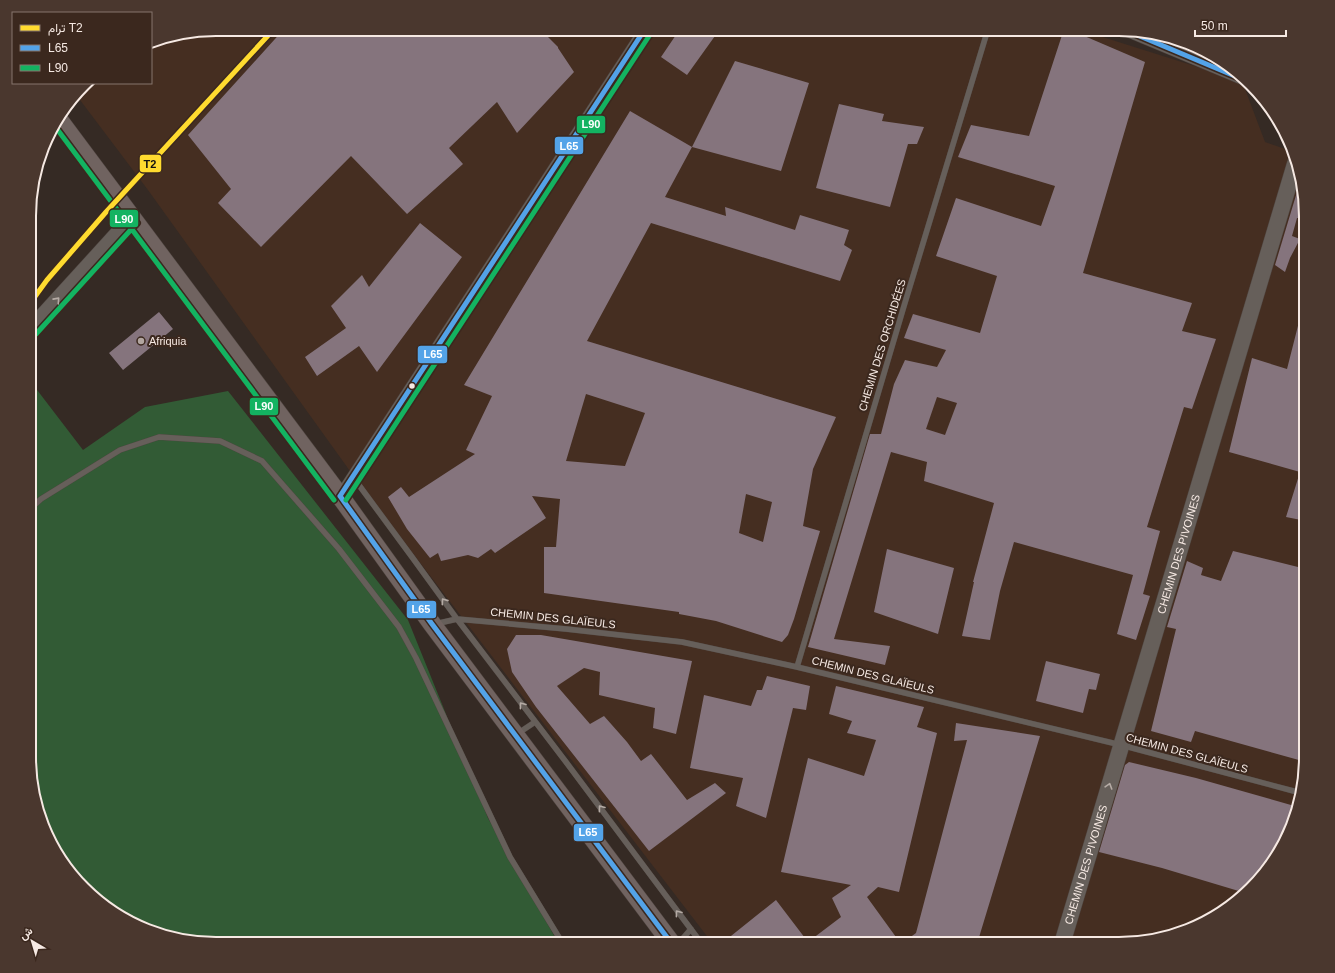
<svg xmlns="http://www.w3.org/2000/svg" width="1335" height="973" font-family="Arial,Vazirmatn,sans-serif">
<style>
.built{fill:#452e21}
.green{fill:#325b35}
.building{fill:#85747d;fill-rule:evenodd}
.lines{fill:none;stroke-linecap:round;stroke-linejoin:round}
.lane-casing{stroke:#504641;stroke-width:6}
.street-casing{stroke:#504641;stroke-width:12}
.secondary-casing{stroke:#504641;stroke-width:17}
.primary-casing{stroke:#504641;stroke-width:19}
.lane{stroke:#665f5a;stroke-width:5.5}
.street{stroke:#665f5a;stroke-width:11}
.secondary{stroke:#665f5a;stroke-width:16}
.primary{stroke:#706360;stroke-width:18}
.bus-1-casing{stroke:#3b281e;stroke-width:8}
.bus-2-casing{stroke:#3b281e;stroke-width:8}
.bus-1{stroke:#53a3e8;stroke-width:5}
.bus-2{stroke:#13b361;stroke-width:5}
.tram-1-casing{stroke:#3b281e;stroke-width:8}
.tram-1{stroke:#ffdb2f;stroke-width:5}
.oneway{stroke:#b5aba5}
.poi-dot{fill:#b2a6a0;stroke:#3b281e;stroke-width:1.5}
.bus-dot{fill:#f6e9e3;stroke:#3b281e;stroke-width:1.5}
.labels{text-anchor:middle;stroke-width:4;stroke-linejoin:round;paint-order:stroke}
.poi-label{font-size:11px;fill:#f6e9e3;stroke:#3b281e;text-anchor:start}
.street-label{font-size:11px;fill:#f6e9e3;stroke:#3b281e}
.rim{fill:none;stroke:#f6e9e3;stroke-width:2}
.line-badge{stroke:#3b281e;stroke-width:1.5}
.badge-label{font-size:11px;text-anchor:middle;font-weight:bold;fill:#fff}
.pale-badge-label{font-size:11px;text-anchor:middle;font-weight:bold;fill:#111}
</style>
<rect width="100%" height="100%" fill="#352a24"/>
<!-- built -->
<path class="built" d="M216,29H1082L1090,33L1242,81L1265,142L1291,151L1306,204V769L1296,817L1267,871L1202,925L1119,944H713L355,478L148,190L77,96L87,83H151V42Z"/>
<!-- green -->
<path class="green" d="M31,382L83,450L145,407L228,391L408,620L488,818L556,939L557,944H204L156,934L102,905L54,850L31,781Z"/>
<!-- building -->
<path class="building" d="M284,29H540L558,47V48L574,72L517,133L497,102L449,148L463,164L407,214L351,156L261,247L218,203L231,189L188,135Z
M680,29H720L687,75L661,57Z
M1064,29H1068L1145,62L1083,273L1192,303L1182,331L1216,339L1192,409L1184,407L1147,527L1160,531L1143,594L1150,596L1136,640L1117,634L1133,575L1014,542L1000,591L990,640L962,636L974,582H973L994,503L924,481L927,462L891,452L834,639L890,646L885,665L808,647L870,434H881L894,384L905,360L937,367L946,350L904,338L913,314L980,333L997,276L936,256L956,198L1041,226L1055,186L958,157L971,125L1029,136ZM937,397L957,403L945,435L926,429Z
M735,61L809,83L781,171L692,147Z
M839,104L884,114L882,121L924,127L917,144H908L890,207L816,188Z
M630,111L692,147L665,197L726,216L725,207L795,230L800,215L849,230L844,245L852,250L840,281L651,223L587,341L836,417L813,469L803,526L820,531L794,619L788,635L782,642L716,621L679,614V612L544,593V547H556L560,499L532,496L546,518L495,553L491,549L478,558L468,555L441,561L438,553L430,558L407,529L388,497L401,487L409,497L475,454L466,450L492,396L464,385ZM586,394L645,413L625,466L566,461ZM746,494L772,502L763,542L739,533Z
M1300,182L1306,204V211L1303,218H1297L1292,236L1300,239L1290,258L1285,272L1275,265Z
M420,223L462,257L377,372L359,346L317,376L305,357L346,328L331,306L362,275L369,287Z
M1302,310H1306V521L1286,517L1300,472L1229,452L1252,358L1287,369Z
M159,312L173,329L123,370L109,353Z
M887,549L954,568L938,634L874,612Z
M1233,551L1306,569V762L1195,731L1191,742L1151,731L1176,629L1167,627L1187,561L1203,568L1201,575L1221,581Z
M516,635H541L692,661L676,734L653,728L655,708L599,695L600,672L584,668L557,686L590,724L604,716L627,742L641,761L651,754L687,800L715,783L726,793L649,851L536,707L512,672L507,649Z
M1046,661L1100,674L1096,690L1089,689L1083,713L1036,701Z
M767,676L810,686L806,710L793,708L766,818L736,806L743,778L690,768L704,695L751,706L757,690H762Z
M836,686L924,707L917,727L937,733L899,892L878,887L867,897L901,944H721L776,900L808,942L841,917L832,898L851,885L781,872L808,758L864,776L876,740L847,733L852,721L829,714Z
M956,723L1040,736L977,944H901L916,933L967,740L954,741Z
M1129,762L1196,778L1298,807L1296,817L1267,871L1242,892L1162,868L1099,852L1125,765Z"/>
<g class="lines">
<!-- lane casing -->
<g class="lane-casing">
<path id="lane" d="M353,477L412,557L457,619L566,762L702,944
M31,508L41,499L120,450L159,437L220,441L262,461L339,549L399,627L416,658L510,857L563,944
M435,624L457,619L566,629L682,642L797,667L1121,745L1301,793
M797,667L904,306L988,29
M517,734L535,722
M678,944L691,929"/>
</g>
<!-- street casing -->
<g class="street-casing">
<path id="street" d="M1122,29L1242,79
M340,496L645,29"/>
</g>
<!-- secondary casing -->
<g class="secondary-casing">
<g id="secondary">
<path d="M31,329L132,218"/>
<path id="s1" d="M1062,944L1295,164"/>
</g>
</g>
<!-- primary casing -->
<g class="primary-casing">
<path id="primary" d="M59,120L340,496L432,624L672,944"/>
</g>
<!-- lane -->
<use href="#lane" class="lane"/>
<!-- street -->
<use href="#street" class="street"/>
<!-- secondary -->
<use href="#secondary" class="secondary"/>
<!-- primary -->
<use href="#primary" class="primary"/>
<!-- bus-1 casing -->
<g class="bus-1-casing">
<path id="bus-1" d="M1123,29L1242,79
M340,496L645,29
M340,496L432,624L672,944"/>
</g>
<!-- bus-2 casing -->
<g class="bus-2-casing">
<path id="bus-2" d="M54,125L334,500
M36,334L137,223
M346,500L651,33"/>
</g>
<!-- bus-1 -->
<use href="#bus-1" class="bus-1"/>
<!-- bus-2 -->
<use href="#bus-2" class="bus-2"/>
<!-- tram-1 casing -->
<g class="tram-1-casing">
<path id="tram-1" d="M31,302L47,280L106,212L274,29"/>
</g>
<!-- tram-1 -->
<use href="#tram-1" class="tram-1"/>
</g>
<!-- one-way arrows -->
<defs><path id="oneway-chevron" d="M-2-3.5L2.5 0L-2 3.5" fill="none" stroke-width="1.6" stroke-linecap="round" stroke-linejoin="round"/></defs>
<g class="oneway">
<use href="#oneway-chevron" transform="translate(57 300) rotate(-48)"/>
<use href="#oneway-chevron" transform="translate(444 601) rotate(-125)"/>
<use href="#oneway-chevron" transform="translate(522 705) rotate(-127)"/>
<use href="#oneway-chevron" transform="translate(1109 786) rotate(-73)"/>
<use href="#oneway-chevron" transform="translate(601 808) rotate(-127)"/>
<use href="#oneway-chevron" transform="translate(678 913) rotate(-127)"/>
</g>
<!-- markers -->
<circle class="poi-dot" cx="141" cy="341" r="4"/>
<circle class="bus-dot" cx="412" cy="386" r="3.5"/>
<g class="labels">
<!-- poi labels -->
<g class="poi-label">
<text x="149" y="345">Afriquia</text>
</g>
<!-- street labels -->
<g class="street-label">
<text transform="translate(882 345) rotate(-73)" y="4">CHEMIN DES ORCHIDÉES</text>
<text dy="4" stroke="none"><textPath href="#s1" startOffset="407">CHEMIN DES PIVOINES</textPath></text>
<text transform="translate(553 618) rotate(6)" y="4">CHEMIN DES GLAÏEULS</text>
<text transform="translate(873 675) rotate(14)" y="4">CHEMIN DES GLAÏEULS</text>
<text transform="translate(1187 753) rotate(15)" y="4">CHEMIN DES GLAÏEULS</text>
<text dy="4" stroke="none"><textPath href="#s1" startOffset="83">CHEMIN DES PIVOINES</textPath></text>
</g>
</g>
<!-- crop -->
<path d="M0 0H1335V973H0ZM216 36H1119A180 180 0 0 1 1299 216V757A180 180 0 0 1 1119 937H216A180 180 0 0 1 36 757V216A180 180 0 0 1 216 36Z" fill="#4a372e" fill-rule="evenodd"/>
<path class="rim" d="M216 36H1119A180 180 0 0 1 1299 216V757A180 180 0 0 1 1119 937H216A180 180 0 0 1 36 757V216A180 180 0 0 1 216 36Z"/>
<g class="line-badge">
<rect x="576" y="115" width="30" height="19" rx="4" fill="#13b361"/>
<rect x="554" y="136" width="30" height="19" rx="4" fill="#53a3e8"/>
<rect x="139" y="154" width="23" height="19" rx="4" fill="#ffdb2f"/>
<rect x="109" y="209" width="30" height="19" rx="4" fill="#13b361"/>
<rect x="417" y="345" width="31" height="19" rx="4" fill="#53a3e8"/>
<rect x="249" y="397" width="30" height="19" rx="4" fill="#13b361"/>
<rect x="406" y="600" width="31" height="19" rx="4" fill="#53a3e8"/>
<rect x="573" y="823" width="31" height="19" rx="4" fill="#53a3e8"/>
</g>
<g class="badge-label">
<text x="591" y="128">L90</text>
<text x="569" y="150">L65</text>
<text x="124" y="223">L90</text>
<text x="433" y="358">L65</text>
<text x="264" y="410">L90</text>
<text x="421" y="613">L65</text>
<text x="588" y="836">L65</text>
</g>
<g class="pale-badge-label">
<text x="150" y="168">T2</text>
</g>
<!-- legend -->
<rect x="12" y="12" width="140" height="72" fill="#3b281e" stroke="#86756d"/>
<rect x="20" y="25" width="20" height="6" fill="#ffdb2f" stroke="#86756d"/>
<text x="48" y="32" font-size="12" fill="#f6e9e3">ترام T2</text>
<rect x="20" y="45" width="20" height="6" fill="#53a3e8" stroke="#86756d"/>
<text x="48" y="52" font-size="12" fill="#f6e9e3">L65</text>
<rect x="20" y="65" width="20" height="6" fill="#13b361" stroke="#86756d"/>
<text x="48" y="72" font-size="12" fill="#f6e9e3">L90</text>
<!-- north arrow -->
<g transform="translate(32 941) rotate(322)" stroke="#3b281e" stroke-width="3" paint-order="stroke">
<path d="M0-3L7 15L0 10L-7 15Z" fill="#f6e9e3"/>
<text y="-6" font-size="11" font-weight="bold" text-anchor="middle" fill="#f6e9e3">ش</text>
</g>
<!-- scale -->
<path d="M1195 30v6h91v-6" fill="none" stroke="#f6e9e3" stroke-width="2"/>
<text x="1201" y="30" font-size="12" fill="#f6e9e3" stroke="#3b281e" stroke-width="3" paint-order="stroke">50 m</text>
</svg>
